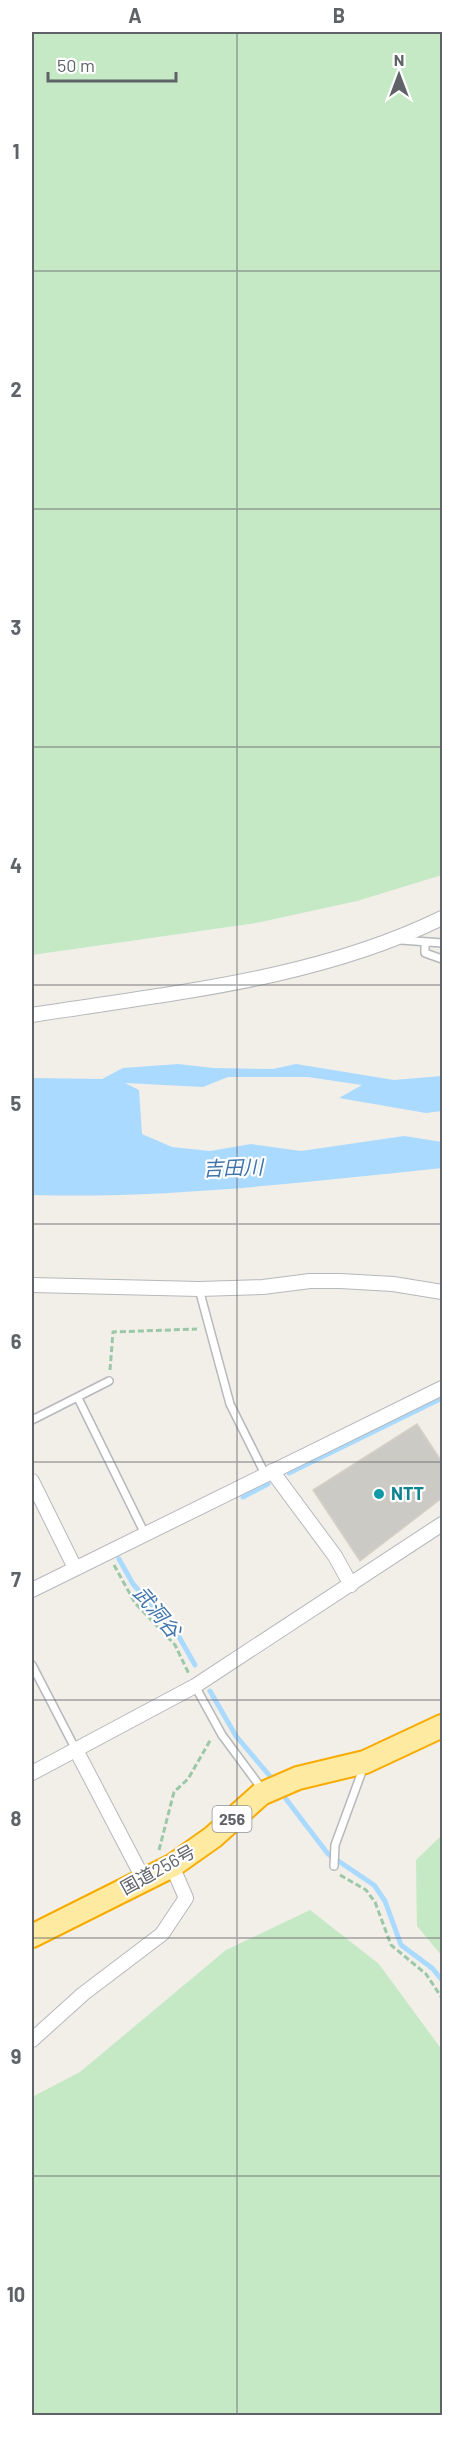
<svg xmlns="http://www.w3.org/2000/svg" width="474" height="2447" font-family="Barlow,'Noto Sans JP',sans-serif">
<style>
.green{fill:#c5e8c5}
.water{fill:#aadaff}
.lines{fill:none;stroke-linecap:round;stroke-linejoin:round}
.stream{stroke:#aadaff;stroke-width:5}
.building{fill:#cccac5;stroke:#d6d1c6;stroke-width:1.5}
.service-casing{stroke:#b5b8bc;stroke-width:10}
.minor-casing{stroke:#b5b8bc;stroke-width:16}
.trunk-casing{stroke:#f9ab00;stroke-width:26}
.path{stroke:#9cc7a9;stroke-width:3;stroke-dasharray:6 3;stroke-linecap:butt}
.service{stroke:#fff;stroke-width:7}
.minor{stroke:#fff;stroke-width:14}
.trunk{stroke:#feeaa1;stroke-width:22}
.grid{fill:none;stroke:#5f6368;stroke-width:1.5;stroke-opacity:0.55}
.culture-dot{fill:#0f9aa8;stroke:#fff;stroke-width:2}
.labels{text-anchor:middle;stroke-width:4.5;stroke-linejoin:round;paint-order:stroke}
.shield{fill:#fff;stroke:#8f9295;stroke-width:1.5}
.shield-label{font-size:16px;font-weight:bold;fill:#5f6368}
.culture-label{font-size:18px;font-weight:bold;fill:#0d838f;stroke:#fff;text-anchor:start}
.street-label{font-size:18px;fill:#5f6368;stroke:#fff}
.water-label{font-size:20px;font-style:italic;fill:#4174aa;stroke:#fff}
.neatline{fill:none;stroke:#5f6368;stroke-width:2}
.grid-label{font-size:20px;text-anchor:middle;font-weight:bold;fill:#5f6368}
</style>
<rect width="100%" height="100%" fill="#f1efe8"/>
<!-- green -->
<path class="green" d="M32,32H442V875L357,901L256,923L32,955Z
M442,1835V1956L417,1926L416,1860Z
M310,1910L379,1964L442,2050V2415H32V2097L80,2072L226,1950Z"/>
<!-- water -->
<path class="water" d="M178,1064L213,1068L273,1069L296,1064L394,1080L442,1076V1111L426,1113L339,1098L362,1085L308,1077H228L203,1087L125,1083L139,1090L142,1134L172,1147L210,1151L251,1144L301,1151L404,1136L442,1142V1168C306,1182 169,1199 32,1195V1078L102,1079L123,1068Z"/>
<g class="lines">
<!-- stream -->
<path class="stream" d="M289,1473L442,1398
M243,1497L268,1484
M119,1559L133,1584L178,1635L195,1665
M210,1691L236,1736L269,1775
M286,1799L328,1854L374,1885L385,1901L401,1945L432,1968L442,1980"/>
</g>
<!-- building -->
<path class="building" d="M417,1424L442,1462V1498L360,1561L313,1490Z"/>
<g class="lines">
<!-- service casing -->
<g class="service-casing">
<path id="service" d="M401,940L442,943
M425,942V953L442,959
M199,1289L230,1404L265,1474
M78,1398L145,1534
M32,1420L109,1381
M32,1665L76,1750
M195,1686L222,1735L262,1789
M334,1866L335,1845L364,1766"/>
</g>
<!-- minor casing -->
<g class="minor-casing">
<path id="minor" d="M32,1015C170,993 315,980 442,918
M32,1285L199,1289L263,1287L310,1281H340L393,1284L442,1292
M272,1471L335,1556L351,1585
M32,1481L75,1568
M32,1590L442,1388
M76,1750L144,1880
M32,1773L195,1686L442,1524
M32,2040L83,1994L162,1934L186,1898L172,1866"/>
</g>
<!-- trunk casing -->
<g class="trunk-casing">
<path id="trunk" d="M32,1936L172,1866L213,1837L261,1794L298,1778L365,1762L442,1726"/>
</g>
<!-- path -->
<path class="path" d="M110,1370L113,1332L197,1329
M114,1565L135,1603L175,1645L189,1674
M159,1850L174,1792L188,1779L211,1739
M340,1875L366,1890L375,1902L391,1945L426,1974L442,1998"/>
<!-- service -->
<use href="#service" class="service"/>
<!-- minor -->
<use href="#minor" class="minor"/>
<!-- trunk -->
<use href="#trunk" class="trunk"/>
</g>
<!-- grid -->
<path class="grid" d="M237,32V2416M32,271H442M32,509H442M32,747H442M32,985H442M32,1224H442M32,1462H442M32,1700H442M32,1938H442M32,2176H442"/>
<!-- markers -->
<circle class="culture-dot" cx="379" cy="1494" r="6"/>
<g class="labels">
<!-- shield labels -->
<rect class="shield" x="212.5" y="1806" width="39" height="26" rx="4.5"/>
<g class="shield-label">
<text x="232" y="1825">256</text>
</g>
<!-- culture labels -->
<g class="culture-label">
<text x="391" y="1500">NTT</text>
</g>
<!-- street labels -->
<g class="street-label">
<text transform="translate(158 1870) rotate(-29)" y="6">国道256号</text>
</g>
<!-- water labels -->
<g class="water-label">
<text transform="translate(233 1168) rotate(-2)" y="7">吉田川</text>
<text transform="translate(157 1612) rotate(50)" y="7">武洞谷</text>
</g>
</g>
<!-- border -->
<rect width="474" height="2447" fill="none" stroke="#ffffff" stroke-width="66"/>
<!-- north arrow -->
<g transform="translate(399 75)" stroke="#ffffff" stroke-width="4.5" paint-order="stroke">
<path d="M0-4.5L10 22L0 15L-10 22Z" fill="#5f6368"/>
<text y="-9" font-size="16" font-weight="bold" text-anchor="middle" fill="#5f6368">N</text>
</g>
<!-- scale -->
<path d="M48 72v9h128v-9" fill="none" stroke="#5f6368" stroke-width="3"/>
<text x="57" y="72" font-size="18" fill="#5f6368" stroke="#ffffff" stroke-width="4.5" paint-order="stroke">50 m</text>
<rect x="33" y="33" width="408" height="2381" class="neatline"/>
<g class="grid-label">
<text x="135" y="23">A</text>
<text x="339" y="23">B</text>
<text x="16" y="159">1</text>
<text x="16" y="397">2</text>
<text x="16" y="635">3</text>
<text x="16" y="873">4</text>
<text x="16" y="1111">5</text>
<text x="16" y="1349">6</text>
<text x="16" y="1587">7</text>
<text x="16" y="1826">8</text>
<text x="16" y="2064">9</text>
<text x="16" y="2302">10</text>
</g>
</svg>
